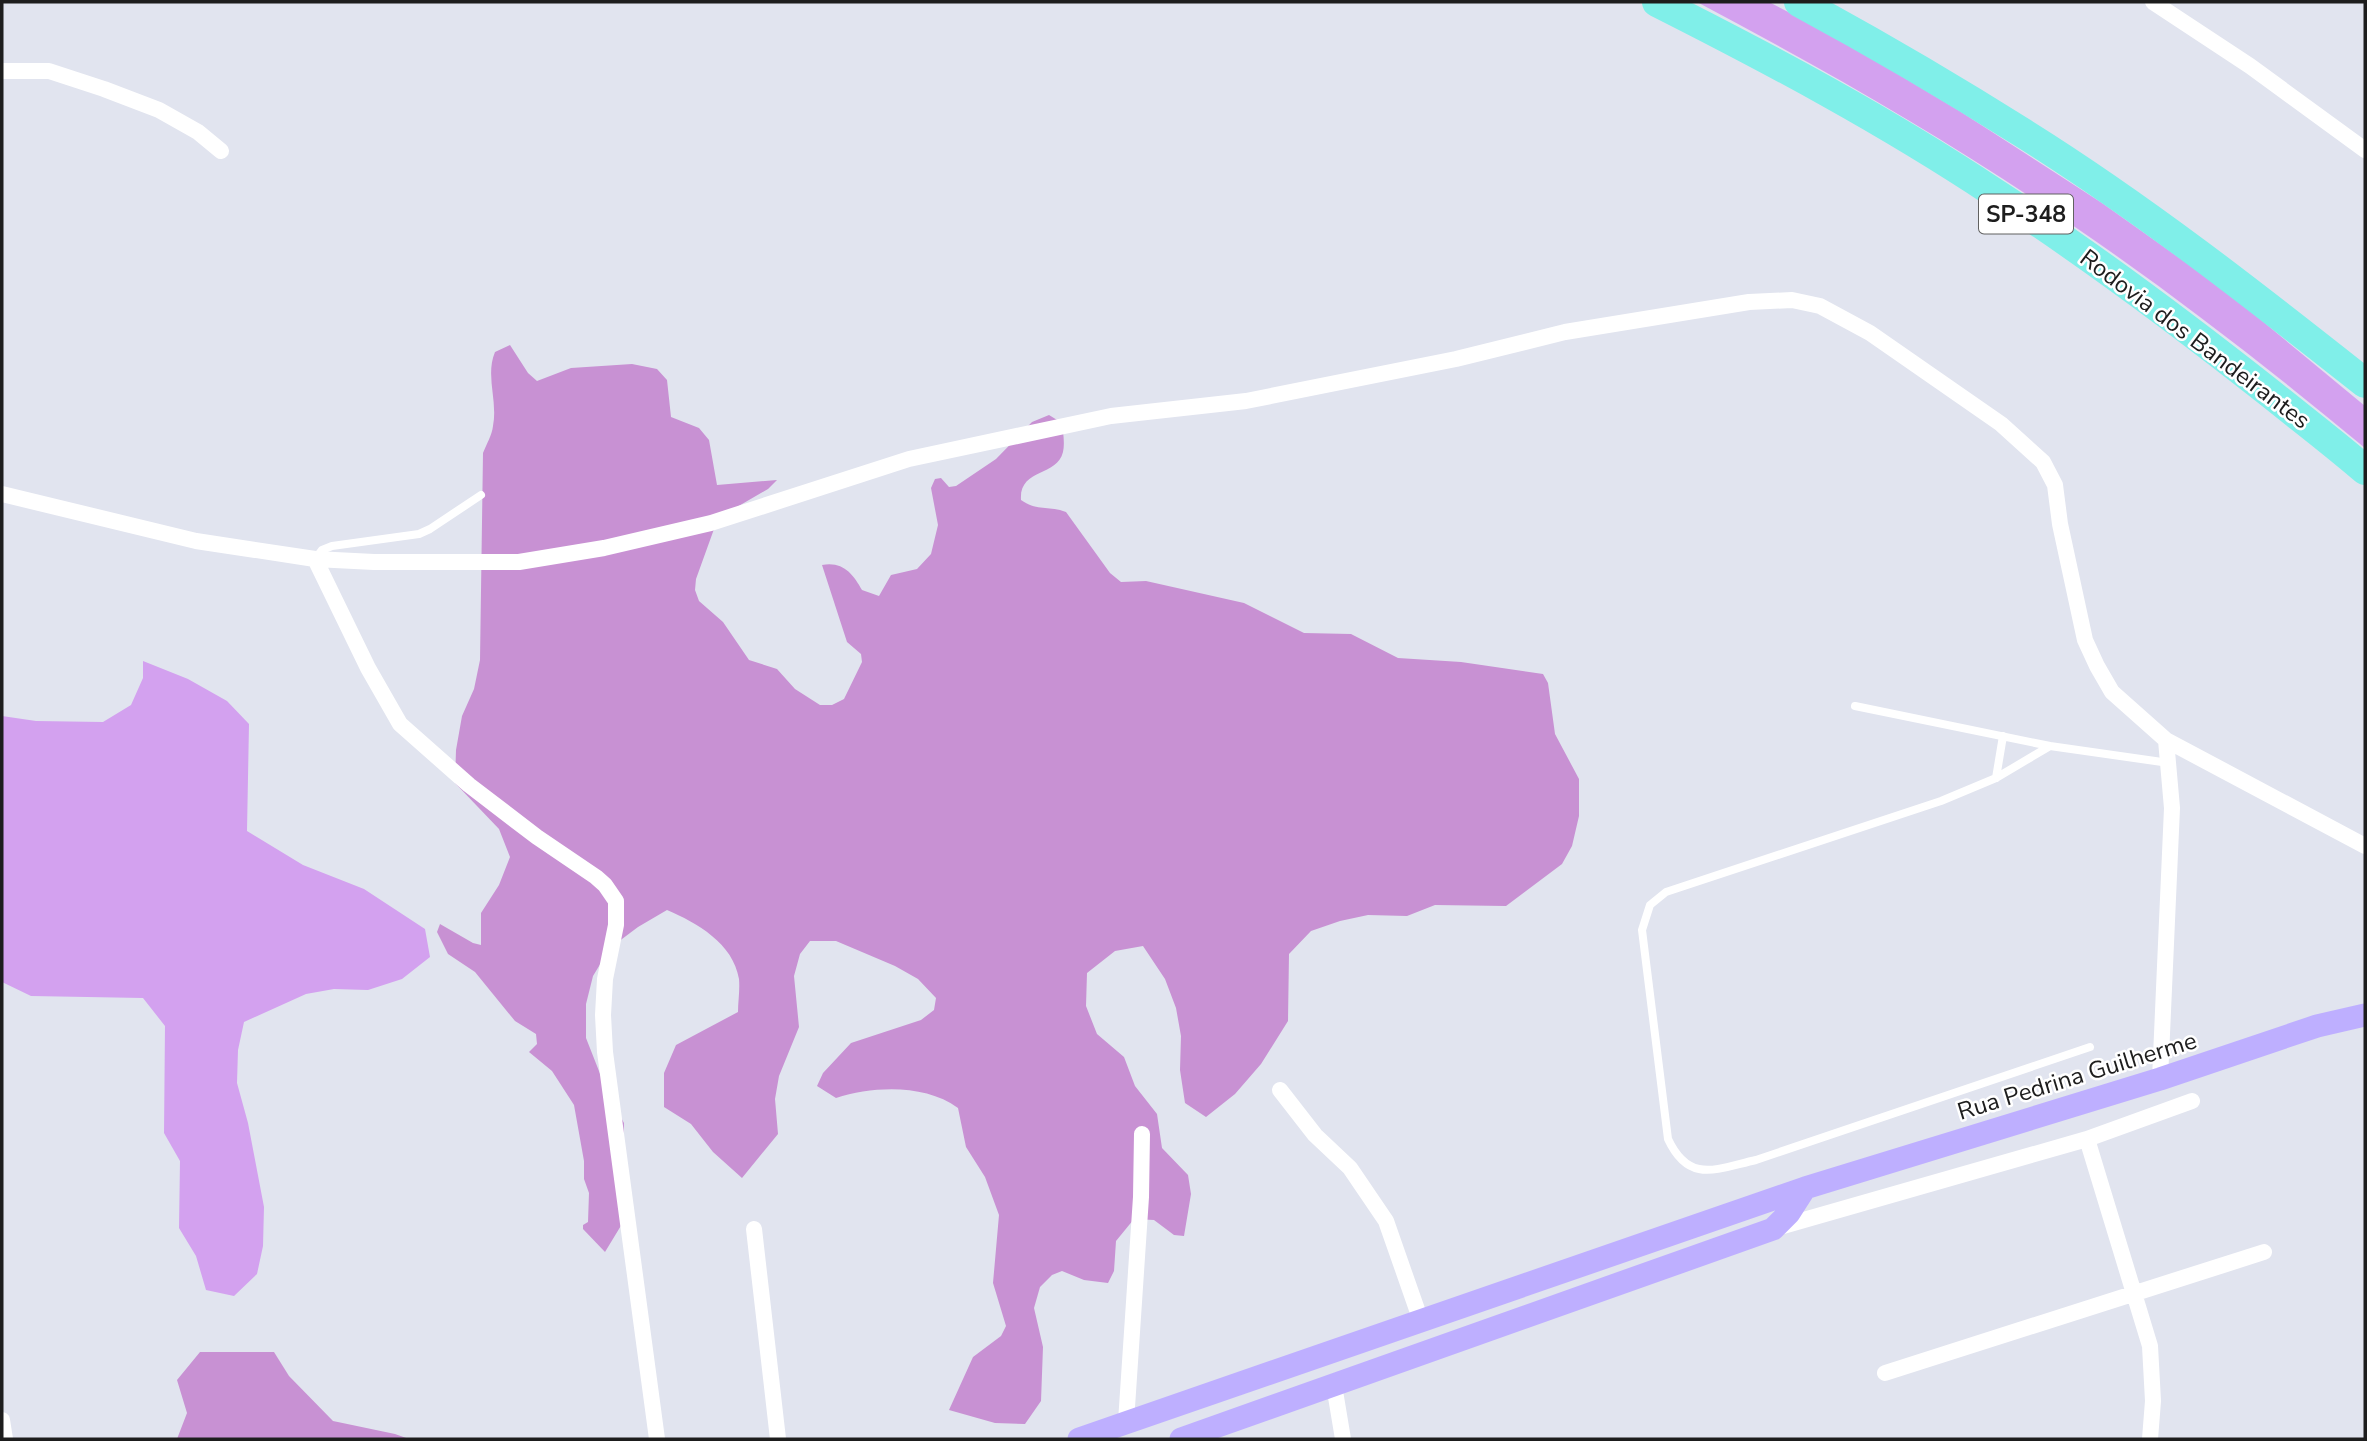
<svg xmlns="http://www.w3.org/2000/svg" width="2367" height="1441" font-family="'Nunito Sans',sans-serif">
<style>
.grass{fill:#d3a1ef}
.forest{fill:#c891d3}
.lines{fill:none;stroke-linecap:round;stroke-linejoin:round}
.lane{stroke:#fff;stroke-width:8}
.street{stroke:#fff;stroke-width:16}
.secondary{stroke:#beafff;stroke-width:23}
.highway{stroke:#80efe9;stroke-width:30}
.labels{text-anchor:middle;stroke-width:5;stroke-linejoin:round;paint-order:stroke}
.shield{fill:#fff;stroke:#616161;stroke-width:2}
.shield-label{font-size:23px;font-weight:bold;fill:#1d1d1d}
.street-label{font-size:24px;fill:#1d1d1d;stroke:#fff}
</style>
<rect width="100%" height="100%" fill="#e1e4ef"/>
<!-- grass -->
<path class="grass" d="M1697,2H1769L1831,34L1958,110L2102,203L2226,291L2365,406V448C2259,360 2150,276 2035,200C1926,127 1812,63 1697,2Z
M143,661L188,679L227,701L249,724L247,831L303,865L364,889L425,929L430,957L402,979L368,990L334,989L306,994L244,1022L238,1050L237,1083L248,1123L264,1207L263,1246L257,1274L234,1296L206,1290L196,1256L179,1228L180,1161L164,1133L165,1026L143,998L31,996L2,982V716L36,721L103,722L131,705L143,678Z"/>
<!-- forest -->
<path class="forest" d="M510,345L528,373L537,381L571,368L632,364L657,369L667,380L671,417L699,428L709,440L717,485L777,480L768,489L718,518L696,579L695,590L699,601L723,622L749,660L777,669L795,689L820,705H832L844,699L862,662L861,654L847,642L822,565C843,561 853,574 862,590L879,596L891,575L917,569L931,554L938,525L931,488L935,479L941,478L949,487L956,486L996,459L1032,422L1049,415L1062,423C1063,432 1065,443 1063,452C1057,477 1019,468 1021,500C1038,512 1048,505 1066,512L1110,573L1121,582L1146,581L1244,603L1304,633L1351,634L1398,658L1461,662L1543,674L1548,683L1555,734L1579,779V816L1572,846L1562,864L1506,906L1435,905L1407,916L1368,915L1340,921L1311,931L1289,954L1288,1021L1261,1064L1235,1094L1206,1117L1185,1103L1180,1070L1181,1036L1176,1008L1165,979L1143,946L1115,951L1087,973L1086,1006L1097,1034L1124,1057L1135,1086L1157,1114L1162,1148L1188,1175L1191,1194L1184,1236L1174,1235L1154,1220L1134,1219L1116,1241L1114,1271L1108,1283L1084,1280L1062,1271L1052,1275L1040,1287L1034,1308L1043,1347L1041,1401L1025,1424L995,1423L949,1410L973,1357L1001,1336L1006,1326L993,1283L999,1215L985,1177L966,1147L958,1108C925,1084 874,1086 836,1098L817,1086L823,1073L851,1043L921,1020L934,1010L936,998L918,979L895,966L836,941H810L800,954L794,976L799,1027L779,1076L775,1099L778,1134L742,1178L713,1152L691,1124L664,1107V1073L676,1045L738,1012C738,1002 740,990 739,979C733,943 697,923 667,910L638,927L610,948L593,976L586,1004V1038L608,1094L624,1123L622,1224L605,1252L583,1229V1225L588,1222L589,1193L584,1179V1161L574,1105L552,1071L529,1052L537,1044L536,1034L515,1021L475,972L448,954L437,932L440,924L473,943L481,945V913L499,885L510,857L499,829L455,783L456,750L462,716L474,689L480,660L483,453C486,445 492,435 493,426C498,400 485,376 495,352Z
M200,1352H274L289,1376L333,1421L395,1434L409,1439H177L187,1413L177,1380Z"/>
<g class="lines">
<!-- lane -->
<path class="lane" d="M316,558L322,550L332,546L419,534L430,529L481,495
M1855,706L2050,746
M1996,778L2003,736
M2090,1047L1756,1160C1716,1169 1689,1184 1668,1139L1642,930L1650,905L1666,892L1941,801L1996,778L2050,746L2169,763"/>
<!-- street -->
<path class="street" d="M2153,2L2250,66L2365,150
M2,71H49L104,89L159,110L198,132L221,151
M2,494L196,541L315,559L374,562H519L604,548L711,523L909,459L1111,416L1246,401L1456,359L1565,332L1749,302L1792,300L1820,306L1870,333L2001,424L2043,462L2055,485L2060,524L2085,640L2097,666L2112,692L2166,740L2172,808L2160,1079
M315,559L368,668L400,724L469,785L537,837L596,877L605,885L616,901V925L605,979L603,1015L605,1052L657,1439
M2166,740L2365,846
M1280,1090L1315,1135L1350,1168L1386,1221L1421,1321
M2087,1139L2150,1346L2153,1401L2150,1439
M1776,1228L2087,1139L2192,1101
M754,1229L778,1439
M1885,1373L2264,1252
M1334,1385L1343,1439
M2,1420L5,1439
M1126,1422L1141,1197L1142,1134"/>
<!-- secondary -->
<path class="secondary" d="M1079,1439L1805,1188L2160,1079L2317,1026L2365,1015
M1181,1439L1773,1229L1789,1213L1805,1188"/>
<!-- highway -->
<path class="highway" d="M1657,2C1772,60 1886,121 1993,192C2089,254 2181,323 2271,394C2302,419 2335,444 2365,470
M1799,2C1875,43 1950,87 2023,133C2143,208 2255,296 2365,383"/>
</g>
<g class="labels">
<!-- shield labels -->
<rect class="shield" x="1979" y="194.5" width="94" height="39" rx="5"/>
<g class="shield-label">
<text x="2026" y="222">SP-348</text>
</g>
<!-- street labels -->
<g class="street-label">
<text transform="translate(2195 339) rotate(37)" y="8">Rodovia dos Bandeirantes</text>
<text transform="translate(2077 1076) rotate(-17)" y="8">Rua Pedrina Guilherme</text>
</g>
</g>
<!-- border -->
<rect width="2367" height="1441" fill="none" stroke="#1d1d1d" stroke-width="7"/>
</svg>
